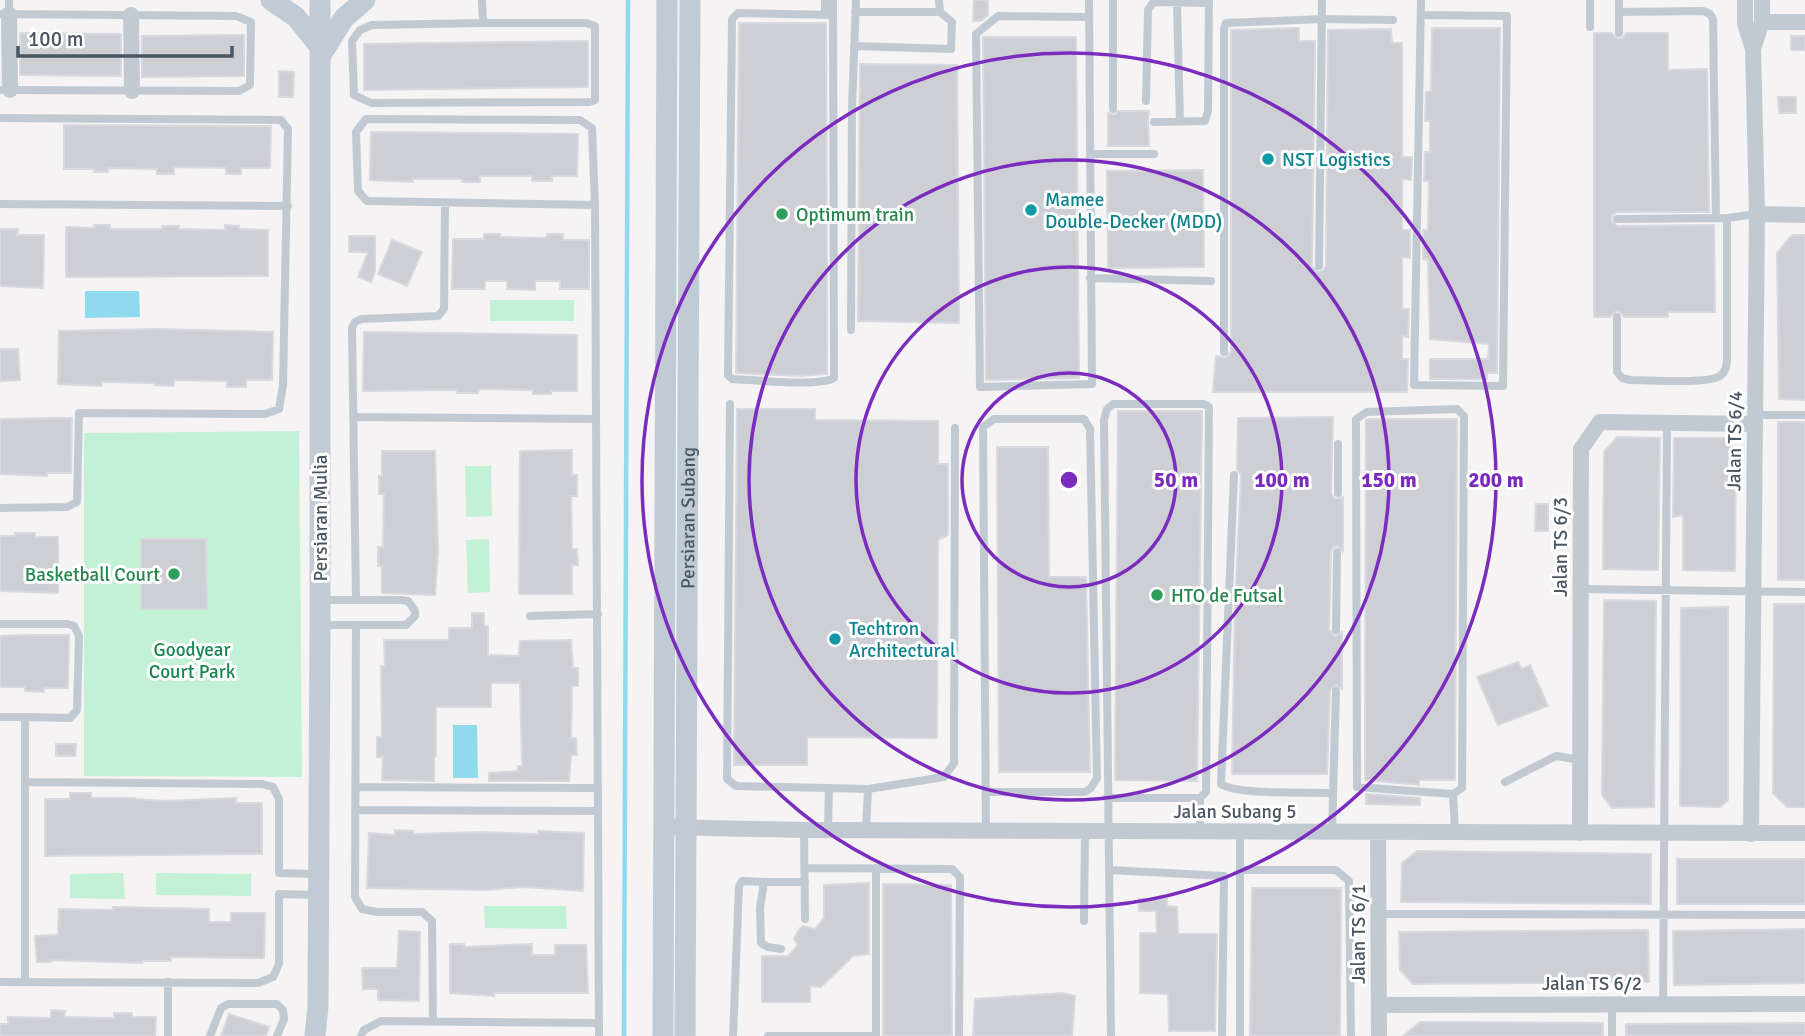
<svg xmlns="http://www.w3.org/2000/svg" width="1805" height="1036" font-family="Signika,sans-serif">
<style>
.green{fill:#c3f1d5}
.water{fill:#90daee}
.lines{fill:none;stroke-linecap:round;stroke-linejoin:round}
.stream{stroke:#90daee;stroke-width:4.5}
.building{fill:#cdcfd5;stroke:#d7d9de;stroke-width:2}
.lane{stroke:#c1cad2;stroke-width:8}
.street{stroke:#c1cad2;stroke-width:16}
.secondary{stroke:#c1cbd6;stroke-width:21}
.ring{fill:none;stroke:#7b2cbf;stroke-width:3.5}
.culture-dot{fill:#0f9aa8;stroke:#fff;stroke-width:2.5}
.leisure-dot{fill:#2e9e5b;stroke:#fff;stroke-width:2.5}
.labels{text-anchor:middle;stroke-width:6;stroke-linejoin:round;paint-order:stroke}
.culture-label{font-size:19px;fill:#0d838f;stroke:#fff;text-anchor:start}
.leisure-label{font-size:19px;fill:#27864d;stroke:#fff;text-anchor:start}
.street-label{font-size:19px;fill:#4a5661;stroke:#fff}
.park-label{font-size:19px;fill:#17864f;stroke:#fff}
.centre{fill:#7b2cbf;stroke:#fff;stroke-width:3.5}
.ring-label{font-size:21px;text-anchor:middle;font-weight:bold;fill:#7b2cbf;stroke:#fff;stroke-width:6;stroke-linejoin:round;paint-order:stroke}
</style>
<rect width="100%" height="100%" fill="#f5f3f3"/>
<!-- green -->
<path class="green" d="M490,300H574V321H490Z
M299,431L302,777L84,776V433Z
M465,466H491L492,516L466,517Z
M489,539L490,592L468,593L466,540Z
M123,873L125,899L70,898V874Z
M156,873L251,874V896L156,895Z
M484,906H566L567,929L485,928Z"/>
<!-- water -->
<path class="water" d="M85,291H139L140,317L85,318Z
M453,725H477L478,778H453Z"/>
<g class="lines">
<!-- stream -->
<path class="stream" d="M624,1036L628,0"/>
</g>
<!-- building -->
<path class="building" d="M974,0H988V15L981,21H973Z
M739,23H826L827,264V374H824L800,376L736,373Z
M1299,28V41H1315L1312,266L1318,272L1323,271L1326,266L1328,30L1391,29L1392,43H1402V157H1412L1411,180L1402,179V230H1410V258L1402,257V309H1409L1408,337L1402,336V359H1408L1407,392H1213L1216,356L1225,358L1231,352V30Z
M1432,28H1500L1497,373H1487V379H1430V359H1488L1489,344L1430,339L1428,260L1423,259V230H1428L1429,181H1424L1425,152H1430V121H1425L1426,92L1431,91Z
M20,33L121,34V76L20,75Z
M1594,33H1612L1618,39L1623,38L1626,33H1668V70L1707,69L1709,212H1617L1612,215L1611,220L1617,226L1714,225L1715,312H1668V317H1624L1621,312L1616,311L1610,317H1594Z
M244,35V76L142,77V36Z
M1791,36H1805V50H1791Z
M983,37H1076L1079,378L986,380Z
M588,41V87L364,90V44Z
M860,64L957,65L959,323L858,321Z
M279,71L294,72L293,97H279Z
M1778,97H1796V113H1779Z
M1119,111H1149L1148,121L1149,146H1108V113L1114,115Z
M64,125L271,126L270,168H241V174H226V168L174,167V174H157V169L108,168V172H94V169H64Z
M371,132L578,134L577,176H552V181H532V176H480V182H462V179H413V182L370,180Z
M1203,170L1204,267L1108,268L1107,171Z
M94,225H110V229H162V226H179V229L225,230V225L239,226V229L268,230V276L66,277V227L94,228Z
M0,229H18L17,235H44L43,288L0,286Z
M484,234H500V237L546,238L547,234H563V240H589V289H560V281H535V290L507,289V281H485V289H452L453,239H484Z
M1792,235H1805V400L1779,399L1777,253Z
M349,236H375V272L371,282L358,277L368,252H349Z
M392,240L422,252L407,286L378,274Z
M157,329L273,332L272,380H246V387H227V381L174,380V386L155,385V383L102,382V386L58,384L59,331Z
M364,332L577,335V391H551V394H533V390L479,389L478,393H457V390L363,391Z
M0,349H18L20,380L0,381Z
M737,409H815V420L938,421V464H948V535L938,540L937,738L807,737V765H734Z
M1118,411H1202L1197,781L1115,780Z
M1333,417L1331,493L1335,499L1343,497V551L1338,546L1333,547L1331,551L1329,630L1335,636L1342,632V689L1336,685L1330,690L1327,774H1232L1235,607L1241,475L1237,469L1238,418Z
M57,418H72L71,473H47V476L0,474V419Z
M1369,419H1457L1455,780H1419V785L1365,780L1366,420Z
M1778,422H1805V580H1778Z
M1617,437L1660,438L1658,570L1603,569L1604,452Z
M1674,438H1724L1736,450L1735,571L1683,570V515L1673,517Z
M997,447H1048L1049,577H1086L1090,772H999Z
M572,450V475H577V496H571L572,549H577L578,565H572V594H519L520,451Z
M382,451H435L438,551L435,595L382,593V566H378V547H383L384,494H379V476H382Z
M1536,504H1548V531H1535Z
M15,533H35V537H58V593L0,591V536H15Z
M141,539H206L207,609H141Z
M1604,600L1656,601L1654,807L1612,808L1602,795Z
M1774,604H1805V807H1787L1773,793Z
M1728,607V800L1720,807L1680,806L1681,608Z
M472,613H484V626H488V655L519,656L520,641L571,640L573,668H578V686H572L571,738H576L577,755H571L569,781H489V773L518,771V766H522L520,683H491V707H436V756H434V781L382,780L383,757H377V737H382L381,666H385L384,640H449V628H472Z
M28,635H69L68,688H44V692L25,691V687H0V636Z
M1518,662L1522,669L1530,665L1548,706L1498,725L1477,677Z
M56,744H76L75,756H56Z
M70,793H91V798H135V799L166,801L236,798V803H262V854L45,856V799H70Z
M1366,794L1420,798V805L1366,804Z
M395,830L413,831V834L482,832L538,834V831L584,833L583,891L524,887L486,890L367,888L369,833L395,835Z
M1417,851L1651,854V904L1401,902L1402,863Z
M1677,859H1805V904H1677Z
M869,883V954L853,956L821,987L810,986V1002H762V956H788L798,945L794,939L799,929L803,926L815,929L824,918V885Z
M883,884L951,885L952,1036H883Z
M1252,888H1341L1340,1036H1250Z
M1138,899H1167V906L1177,907L1178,934H1217L1215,1031H1169L1168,994L1140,993V933H1157L1156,911H1139Z
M113,907L209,909V922H231V913H265L264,958L171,957V961H142V963L51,960V962H37L35,936L58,935L59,909L113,910Z
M1805,929V983L1674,985L1673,931Z
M1648,930L1649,982L1413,984L1400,970L1399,932Z
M399,931L420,932L419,1001L378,1000V989H363L362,968H397Z
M450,944H464V947L532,944V955H555V945H586L588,993H494V996L450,993Z
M1062,993L1075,996L1072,1036H973L975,999Z
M51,1010L65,1011L64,1017L114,1018V1013H132V1017H156L155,1036H0V1024H8V1017L51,1018Z
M229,1014L269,1027L266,1036H221Z
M1420,1022L1603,1023V1036H1403Z
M1805,1023V1036H1626V1024Z"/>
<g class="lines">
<!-- lane -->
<path class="lane" d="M9,0V14
M482,0L483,23
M1089,0L1092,384L980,387L976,34L998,16L1089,17
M1113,0V109
M1177,3L1180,122
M855,12H940
M1619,12L1703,11L1710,14L1713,19L1716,218
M0,14L236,16L251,22L250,85L239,91L0,90
M825,15V0
M833,15L738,13L732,19L728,375L732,379C754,380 818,387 834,378L833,0
M1421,15L1507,16L1503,386L1414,385L1421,0
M483,23H586L595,26V100L589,102L371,103L354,95L352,41L360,30L372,25Z
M1590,27V0
M1619,33V0
M854,46L951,49L952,22L940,12L939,0
M1146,101L1148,10L1152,4L1158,2L1209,3
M0,118L281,120L288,129L283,385L279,409L265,414L79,413L77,502L67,507L0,508
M1154,122L1205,121L1208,111L1209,0
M1090,154H1154
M0,204L288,206
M595,205L367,201L358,191L356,132L366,119L580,120L592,128L595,205L599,1036
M1617,219L1727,218L1757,214
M1319,266L1322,0
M1090,278L1211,281
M1617,317V372L1622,378L1630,380C1649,380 1703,384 1718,377C1726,373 1727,366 1727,358V218
M851,330L852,108L856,0
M1224,352V29L1226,23L1321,19L1393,20
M730,404L727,779L736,786L868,789
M1755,415H1805
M353,417L596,419
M1234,475L1221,784C1236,795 1310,792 1332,793
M1338,493V444
M1581,589L1805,592
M320,600H401L408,601L415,611V616L406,625H321
M356,600L352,328L355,322L361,319L438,316L444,309L445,204
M530,616L598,614
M0,624H68L74,626L79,636L77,710L70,718L25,717
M356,625L355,897L362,909L377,912H422L432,921L433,1022
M1336,630L1337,552
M0,717H25V782L262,784L273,787L279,799V873L316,874
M1505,782L1556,756L1580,760
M356,787L598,788
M986,792H1085L1091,788L1097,778L1090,429L1084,419H994L983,427L986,831
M1453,794L1357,787L1356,419L1367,412L1457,409L1464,416L1462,788L1453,794L1455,832
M1107,798H1200L1206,792L1209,407L1204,404H1113L1107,409L1104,420L1111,1036
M356,810L598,811
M804,830L805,919
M828,830L829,788
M866,830L868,789L944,777L954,763L955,428
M1200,831V798
M1240,832V1036
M1332,832L1336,691
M805,868L952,869L960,877L959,1036
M1110,870L1224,876L1222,1036
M1240,870H1336L1349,881L1351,1036
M1379,914L1805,915
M1084,921L1085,831
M781,949L768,947L761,943L760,908L764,882H805
M0,982L258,983L273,977L279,964V894L316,895
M25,982V782
M168,982V1036
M1612,1004V1036
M1663,1004L1667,423
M210,1036L221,1008L228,1004H277L283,1010L284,1019L277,1036
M361,1036L364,1030L381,1021L599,1023
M733,1036L739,886L742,881L764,882
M768,1036H876V868"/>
<!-- street -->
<path class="street" d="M1745,0V24L1753,49L1757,214L1751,834
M9,14L10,90
M131,15L132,91
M1762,22H1805
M1753,49L1762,22V0
M1757,214L1805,215
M664,827L804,830L1805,833
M1378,832L1379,1036
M1580,833L1581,449L1600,422L1755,424
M1379,1005L1805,1004"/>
<!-- secondary -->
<g class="secondary">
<path d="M271,0L296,17L320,47"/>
<path d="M321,55L344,18L365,0"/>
<path d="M315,1036L318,1006L320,625V0"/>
<path d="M663,1036L667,0"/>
<path id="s1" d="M685,1036L690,0"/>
</g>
</g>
<!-- distance rings -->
<g class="ring">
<circle cx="1069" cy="480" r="107"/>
<circle cx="1069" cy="480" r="213"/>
<circle cx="1069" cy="480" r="320"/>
<circle cx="1069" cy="480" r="427"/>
</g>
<!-- markers -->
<g class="culture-dot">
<circle cx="1268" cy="159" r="7"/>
<circle cx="1031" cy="210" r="7"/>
<circle cx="835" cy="639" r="7"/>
</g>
<g class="leisure-dot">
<circle cx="782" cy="214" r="7"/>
<circle cx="174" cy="574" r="7"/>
<circle cx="1157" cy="595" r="7"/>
</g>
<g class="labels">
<!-- culture labels -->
<g class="culture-label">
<text x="1282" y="166">NST Logistics</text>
<text x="1045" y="206">Mamee<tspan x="1045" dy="22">Double-Decker (MDD)</tspan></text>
<text x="849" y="635">Techtron<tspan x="849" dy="22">Architectural</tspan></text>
</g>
<!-- leisure labels -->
<g class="leisure-label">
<text x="796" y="221">Optimum train</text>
<text x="160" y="581" text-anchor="end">Basketball Court</text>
<text x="1171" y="602">HTO de Futsal</text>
</g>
<!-- street labels -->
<g class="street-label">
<text transform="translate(1734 441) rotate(-89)" y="7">Jalan TS 6/4</text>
<text transform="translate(320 518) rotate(-90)" y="7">Persiaran Mulia</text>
<text dy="7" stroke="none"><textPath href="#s1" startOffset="518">Persiaran Subang</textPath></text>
<text transform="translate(1560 547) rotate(-90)" y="7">Jalan TS 6/3</text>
<text x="1235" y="818">Jalan Subang 5</text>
<text transform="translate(1358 934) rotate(-90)" y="7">Jalan TS 6/1</text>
<text x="1592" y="990">Jalan TS 6/2</text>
</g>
<!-- park labels -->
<g class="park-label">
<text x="192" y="656">Goodyear<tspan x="192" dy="22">Court Park</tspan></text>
</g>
</g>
<circle cx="1069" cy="480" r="10" class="centre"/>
<g class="ring-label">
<text x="1176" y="487">50 m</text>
<text x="1282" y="487">100 m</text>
<text x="1389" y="487">150 m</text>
<text x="1496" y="487">200 m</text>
</g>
<!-- scale -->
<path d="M18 46v10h214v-10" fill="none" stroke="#4a5661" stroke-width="3.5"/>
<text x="28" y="46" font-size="21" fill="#4a5661" stroke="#ffffff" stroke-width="5" paint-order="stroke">100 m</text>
</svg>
